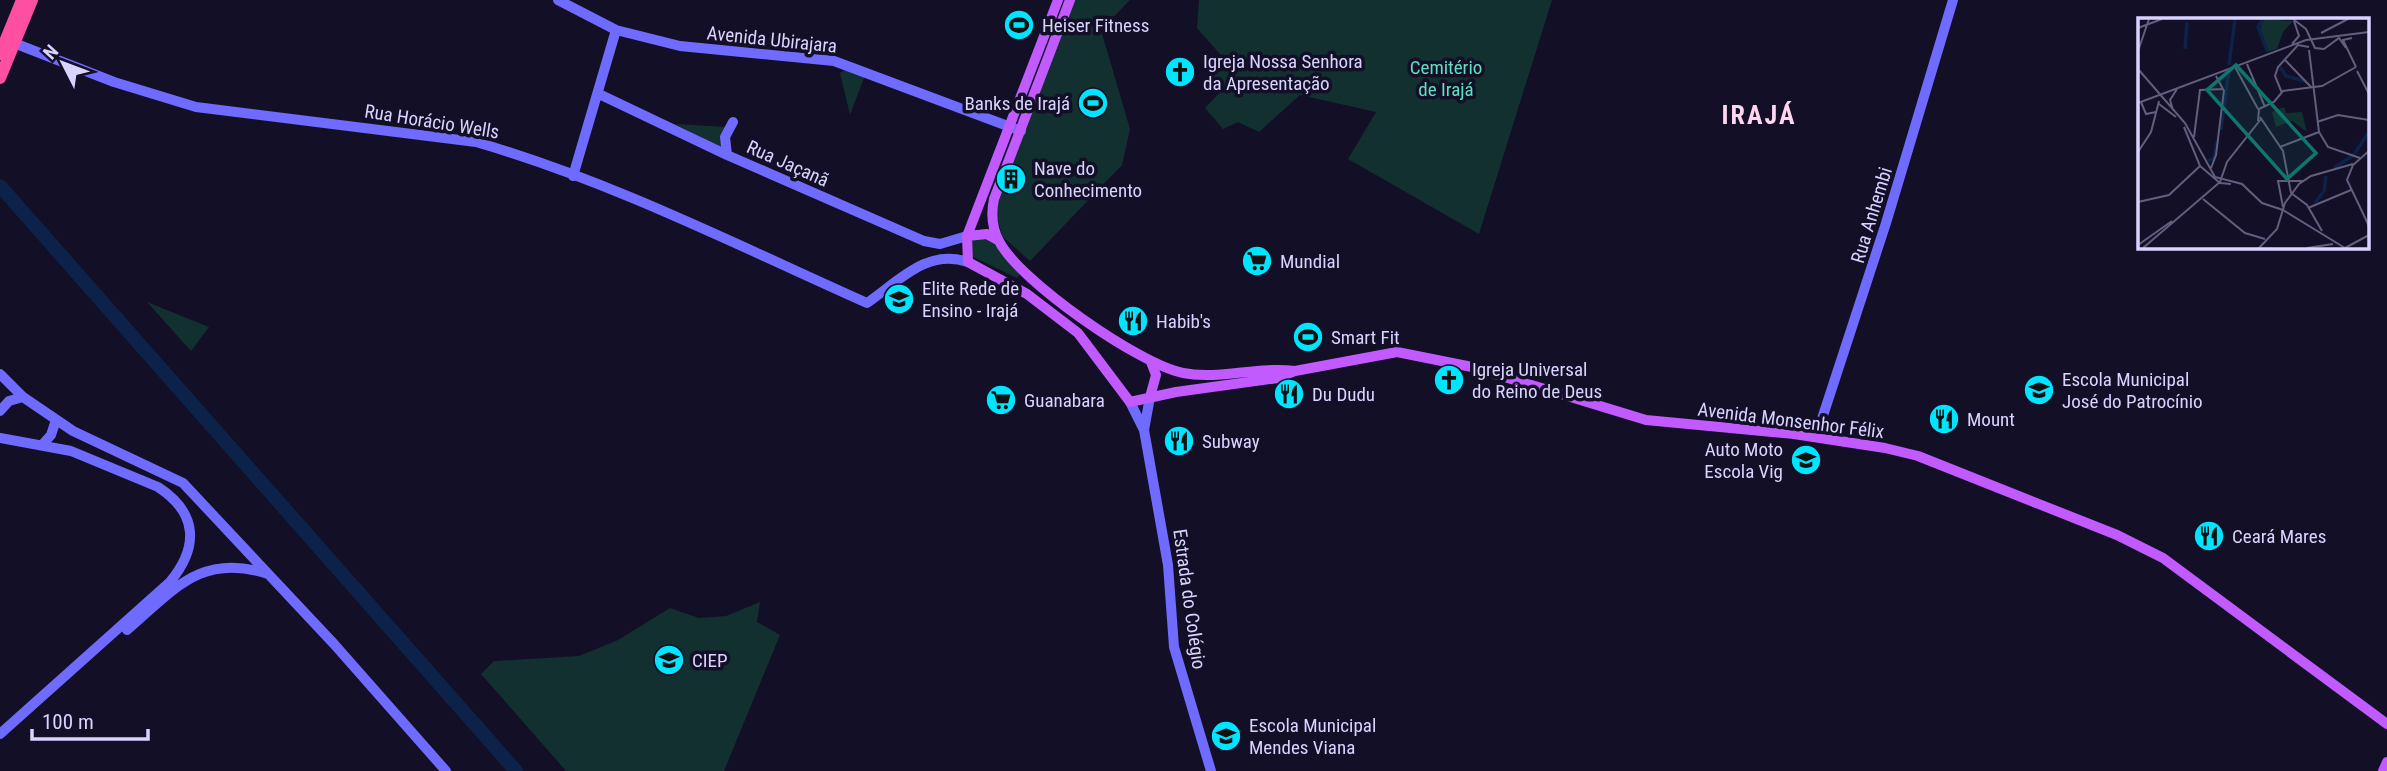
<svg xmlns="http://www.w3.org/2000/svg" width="2387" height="771" font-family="'Roboto Condensed',sans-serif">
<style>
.green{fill:#12302f}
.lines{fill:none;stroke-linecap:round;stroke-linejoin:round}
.river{stroke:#0c2248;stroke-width:14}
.secondary{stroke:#6f6bff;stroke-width:10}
.primary{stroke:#c25bff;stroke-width:10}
.highway{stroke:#ff4fa3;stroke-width:12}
.labels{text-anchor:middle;stroke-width:7;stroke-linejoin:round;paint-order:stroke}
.poi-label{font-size:19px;fill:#d9d4ff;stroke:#130f26;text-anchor:start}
.street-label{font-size:19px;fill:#d9d4ff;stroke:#130f26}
.park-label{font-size:19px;fill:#5fe0c0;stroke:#130f26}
.district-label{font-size:26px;font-weight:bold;letter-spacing:2px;fill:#ffd6f0;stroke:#130f26}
.inset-river{fill:none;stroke:#0c2248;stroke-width:3.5}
.inset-road{fill:none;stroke:#625e7d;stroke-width:2}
.view{fill:#0f766e;fill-opacity:0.15;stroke:#0f766e;stroke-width:3.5}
.inset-edge{fill:none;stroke:#d9d4ff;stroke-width:3.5}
</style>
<rect width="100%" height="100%" fill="#130f26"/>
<!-- green -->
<path class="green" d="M1072,0H1130L1101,30L1130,129L1122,165L1030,261L1003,237L993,207Z
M1199,0H1552L1479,234L1348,159L1376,112L1300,95L1259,132L1238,122L1223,129L1205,108L1223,89L1211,77L1226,61L1197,28Z
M848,68L865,75L850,115L840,73Z
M675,124L728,127L721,141L723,149Z
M984,235L994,240L1021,273L1017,278L969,255L970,240Z
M147,302L209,327L191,351Z
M760,602L757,622L780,635L724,771H566L481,674L494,661L579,656L618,640L670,608L699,618L726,616Z"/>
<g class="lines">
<!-- river -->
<path class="river" d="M0,186L516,771"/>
<!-- secondary -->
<path class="secondary" d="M558,0L616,30L680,46L834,61L1021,131
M14,43L114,82L196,107L476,142C611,181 739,246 867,303C899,281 927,248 968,262
M599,94L727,155L924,241L940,244L967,236
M727,155L725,137L733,122
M573,176L616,30
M0,374L23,397L73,431L183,483L334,644L446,771
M1150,397L1144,430L1168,565L1174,647L1211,771
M1130,402L1144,430
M0,411L9,401L23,397
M1816,437L1886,223L1953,0
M0,438L71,451L158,487C198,513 199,547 170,582L0,734
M42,445L51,435L56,420
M127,630C174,590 201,552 268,574"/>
<!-- primary -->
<path class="primary" d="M1058,0L967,236L968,262L1027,294L1078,333L1130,402L1176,392L1278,378L1295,371L1397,352L1472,367L1646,420L1794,434L1885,448L1918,456L2117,535L2163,558L2387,724
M1070,0L994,199C991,213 992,228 999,241C1018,280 1140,365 1183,373C1219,380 1258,366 1295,371
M967,236L987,234L998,240
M1150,397L1156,375L1151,362
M2383,771L2387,762"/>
<!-- highway -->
<path class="highway" d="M0,54L22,0
M0,78L32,0"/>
</g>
<!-- icons -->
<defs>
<g id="stadium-disc" transform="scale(1.575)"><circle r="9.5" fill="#00e5ff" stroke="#130f26"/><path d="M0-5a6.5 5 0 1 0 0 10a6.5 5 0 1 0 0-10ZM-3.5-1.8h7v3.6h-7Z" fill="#111"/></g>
<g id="church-disc" transform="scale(1.575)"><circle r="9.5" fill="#00e5ff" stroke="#130f26"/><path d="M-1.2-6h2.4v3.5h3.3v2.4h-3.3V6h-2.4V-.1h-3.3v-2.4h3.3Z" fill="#111"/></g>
<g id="building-disc" transform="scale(1.575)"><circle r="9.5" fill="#00e5ff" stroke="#130f26"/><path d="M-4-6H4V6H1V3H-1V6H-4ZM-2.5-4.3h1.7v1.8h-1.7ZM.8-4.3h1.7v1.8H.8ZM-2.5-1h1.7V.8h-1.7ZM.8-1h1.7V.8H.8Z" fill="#111"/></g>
<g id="supermarket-disc" transform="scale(1.575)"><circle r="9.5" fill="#00e5ff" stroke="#130f26"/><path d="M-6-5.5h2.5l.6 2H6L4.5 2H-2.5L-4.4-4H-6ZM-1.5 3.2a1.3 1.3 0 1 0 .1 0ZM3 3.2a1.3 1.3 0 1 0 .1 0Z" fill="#111"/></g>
<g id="school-disc" transform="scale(1.575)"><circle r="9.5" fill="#00e5ff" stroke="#130f26"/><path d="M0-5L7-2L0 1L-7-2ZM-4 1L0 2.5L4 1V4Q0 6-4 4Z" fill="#111"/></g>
<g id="restaurant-disc" transform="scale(1.575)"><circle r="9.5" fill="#00e5ff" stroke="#130f26"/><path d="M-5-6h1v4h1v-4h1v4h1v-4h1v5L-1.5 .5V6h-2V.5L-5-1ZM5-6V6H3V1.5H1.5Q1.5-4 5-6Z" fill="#111"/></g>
</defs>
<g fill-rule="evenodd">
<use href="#stadium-disc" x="1019" y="25"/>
<use href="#church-disc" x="1180" y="72"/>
<use href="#stadium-disc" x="1093" y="103"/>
<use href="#building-disc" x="1011" y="179"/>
<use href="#supermarket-disc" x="1257" y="261"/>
<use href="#school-disc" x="899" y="299"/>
<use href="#restaurant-disc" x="1133" y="321"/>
<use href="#stadium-disc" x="1308" y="337"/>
<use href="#church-disc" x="1449" y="380"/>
<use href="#school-disc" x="2039" y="390"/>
<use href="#restaurant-disc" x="1289" y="394"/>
<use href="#supermarket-disc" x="1001" y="400"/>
<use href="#restaurant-disc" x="1944" y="419"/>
<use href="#restaurant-disc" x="1179" y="441"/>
<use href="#school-disc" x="1806" y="460"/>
<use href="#restaurant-disc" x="2209" y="536"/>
<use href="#school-disc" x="669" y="660"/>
<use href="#school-disc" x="1226" y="736"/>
</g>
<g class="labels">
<!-- poi labels -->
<g class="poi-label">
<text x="1042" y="32">Heiser Fitness</text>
<text x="1203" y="68">Igreja Nossa Senhora<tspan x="1203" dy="22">da Apresentação</tspan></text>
<text x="1070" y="110" text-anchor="end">Banks de Irajá</text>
<text x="1034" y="175">Nave do<tspan x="1034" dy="22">Conhecimento</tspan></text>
<text x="1280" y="268">Mundial</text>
<text x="922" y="295">Elite Rede de<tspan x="922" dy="22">Ensino - Irajá</tspan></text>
<text x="1156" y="328">Habib's</text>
<text x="1331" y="344">Smart Fit</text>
<text x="1472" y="376">Igreja Universal<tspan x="1472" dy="22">do Reino de Deus</tspan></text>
<text x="2062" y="386">Escola Municipal<tspan x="2062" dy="22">José do Patrocínio</tspan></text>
<text x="1312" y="401">Du Dudu</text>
<text x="1024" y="407">Guanabara</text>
<text x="1967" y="426">Mount</text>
<text x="1202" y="448">Subway</text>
<text x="1783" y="456" text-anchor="end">Auto Moto<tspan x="1783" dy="22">Escola Vig</tspan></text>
<text x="2232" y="543">Ceará Mares</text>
<text x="692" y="667">CIEP</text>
<text x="1249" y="732">Escola Municipal<tspan x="1249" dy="22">Mendes Viana</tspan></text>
</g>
<!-- street labels -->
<g class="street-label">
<text transform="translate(772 39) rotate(6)" y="7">Avenida Ubirajara</text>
<text transform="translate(432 121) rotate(9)" y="7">Rua Horácio Wells</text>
<text transform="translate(788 163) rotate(24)" y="7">Rua Jaçanã</text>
<text transform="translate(1871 215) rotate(-73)" y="7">Rua Anhembi</text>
<text transform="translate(1791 420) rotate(7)" y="7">Avenida Monsenhor Félix</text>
<text transform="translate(1190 599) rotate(82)" y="7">Estrada do Colégio</text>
</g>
<!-- park labels -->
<g class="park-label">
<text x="1446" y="74">Cemitério<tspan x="1446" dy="22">de Irajá</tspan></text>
</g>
<!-- district labels -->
<g class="district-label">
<text x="1759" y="124">IRAJÁ</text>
</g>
</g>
<!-- overview -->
<g transform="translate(2138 18)">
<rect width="231" height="231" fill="#130f26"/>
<path d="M125,1L155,3L145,14L139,31L129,34L122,12ZM146,89L148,95L164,94L169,114L154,103L138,109L134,94Z" fill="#12302f"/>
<path class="inset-river" d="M125,1L120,9L129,33M47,31L49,4M91,47L97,1M142,49L148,58L166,63M83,112L91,52M217,135L231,114M70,143L76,140L79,123M196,150L217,136M177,185L186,173L188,158"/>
<path class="inset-road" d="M155,1L168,11L177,30L186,31L201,20L208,30M0,10L24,1M183,15L210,1M214,20L205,22L218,49M154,26L161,18L156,3M171,32L181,114L190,129L222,140M0,33L11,1M147,42L173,69M109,46L127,89M97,49L120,91M0,51L47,105L77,159L104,166L124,185L145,192L207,230M219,53L231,76M144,75L137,58L140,49L160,27L171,29M3,84L8,96L18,94M0,85L168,22L231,14M21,86L38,99M35,92L32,82L39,71M122,99L145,133L153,175M120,103L121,91L136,84L145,73L184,68L218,49M179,104L200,97L231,102M46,109L62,148L82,165L93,166M56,119L62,72L85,71L78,58M142,129L181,114M231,133L215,147L209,162L231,208M0,134L13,114L21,83M73,150L78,137L86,72M153,175L169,187L184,213M65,181L107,215L127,221M0,184L31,177L62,148M145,189L140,163H165M170,190L213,172M0,227L34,203M5,230L82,164L89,144L123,101M121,230L139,211L147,185L161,166L173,158L215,146M169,230L195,226M207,230L231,217"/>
<path class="view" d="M98,47L178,135L149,161L69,72Z"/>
<rect width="231" height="231" class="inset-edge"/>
</g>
<!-- north arrow -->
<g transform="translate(63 63) rotate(312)" stroke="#130f26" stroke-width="5" paint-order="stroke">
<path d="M0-5L12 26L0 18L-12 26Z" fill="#d9d4ff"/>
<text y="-10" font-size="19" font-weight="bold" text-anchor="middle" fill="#d9d4ff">N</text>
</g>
<!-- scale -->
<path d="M32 729v10h116v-10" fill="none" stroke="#d9d4ff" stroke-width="3.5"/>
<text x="42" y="729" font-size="21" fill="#d9d4ff" stroke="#130f26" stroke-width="5" paint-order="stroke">100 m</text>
</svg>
